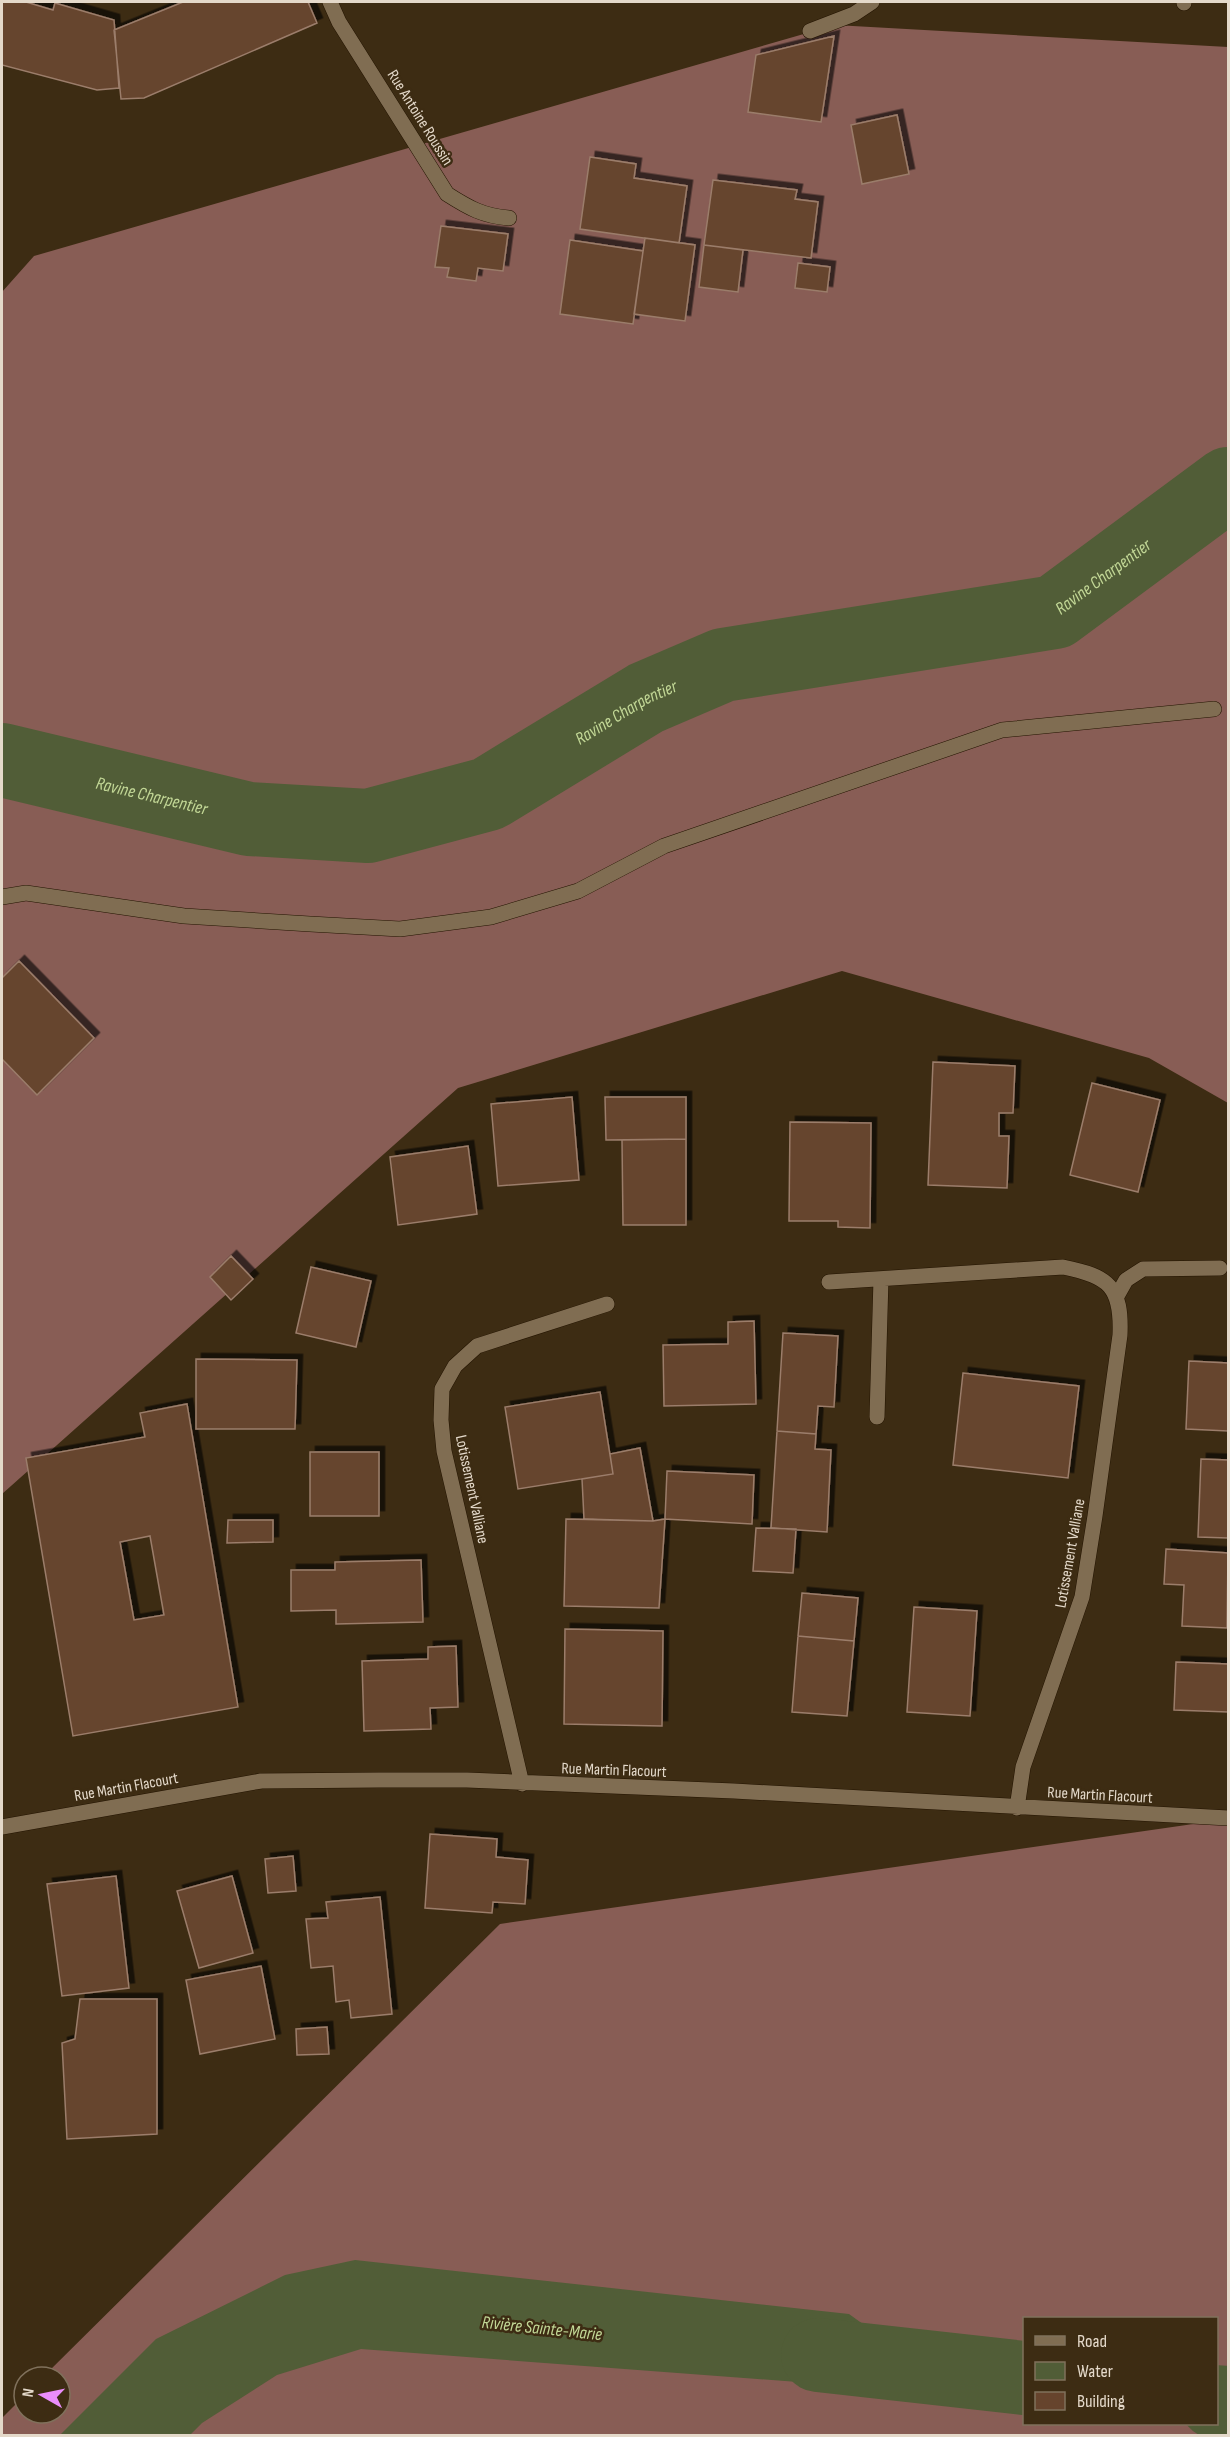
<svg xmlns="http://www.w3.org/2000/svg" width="1230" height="2437" font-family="'Sofia Sans Condensed',sans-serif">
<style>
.forest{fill:#885d55;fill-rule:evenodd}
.water{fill:#515d37}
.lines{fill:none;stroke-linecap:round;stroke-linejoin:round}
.river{stroke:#515d37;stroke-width:74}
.building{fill:#66442d;stroke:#9b7d6b;stroke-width:1.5;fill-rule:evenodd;filter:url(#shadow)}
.minor-casing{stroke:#231400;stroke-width:16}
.minor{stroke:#806d52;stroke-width:15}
.labels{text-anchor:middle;stroke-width:5;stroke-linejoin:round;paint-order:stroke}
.street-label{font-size:16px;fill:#e4d9ca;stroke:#3d2c13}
.water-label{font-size:18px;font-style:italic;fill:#c2d796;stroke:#3d2c13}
</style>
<defs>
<filter id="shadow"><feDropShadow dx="5.5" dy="-5.5" stdDeviation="0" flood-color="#0009"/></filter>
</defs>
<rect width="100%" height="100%" fill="#3d2c13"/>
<!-- forest -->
<path class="forest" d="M835,25L1228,47V1103L1149,1058L842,971L458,1088L2,1494V292L34,256Z
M1228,1819V2435L2,2436V2418L24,2396V2413H60V2377H43L500,1924ZM1024,2318H1216V2424H1024Z"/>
<!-- water -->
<path class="water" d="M355,2260L849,2314L920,2365L863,2387L361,2349L277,2375L202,2423L190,2435H60L156,2339L285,2275Z"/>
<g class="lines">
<!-- river -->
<g class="river">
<path id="s1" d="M2,760L249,819L368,826L488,794L646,698L723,665L1055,612L1228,484"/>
<path d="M818,2355L1024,2378"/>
<path d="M1216,2402L1228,2403"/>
</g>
</g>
<!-- building -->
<path class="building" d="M2,2H26L53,10L55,3L114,20L119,88L97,90L2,65Z
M183,2H308L317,23L144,98L121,99L114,30Z
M834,36L821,122L748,112L756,55Z
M897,115L909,174L862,184L851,125Z
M590,157L636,164L634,178L687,186L679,243L580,229Z
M713,180L797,190L795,199L818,202L811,258L704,245Z
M441,226L508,234L503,271L478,268L476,281L447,277L449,268L435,267Z
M645,238L695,245L685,321L634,314Z
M570,240L643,251L633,324L560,314Z
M704,245L743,250L738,292L699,287Z
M798,263L830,267L827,292L795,288Z
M19,961L94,1038L37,1095L2,1059V978Z
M933,1062L1015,1066L1013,1113H999V1136H1009L1007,1188L928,1185Z
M1092,1083L1160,1100L1138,1192L1070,1175Z
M572,1097L579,1180L498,1186L491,1104Z
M605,1097H686V1139L606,1140Z
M790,1122L871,1123L870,1228L838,1227V1221H789Z
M686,1139V1225H623L622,1140Z
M468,1146L477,1214L398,1225L390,1157Z
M231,1256L253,1279L231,1300L210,1277Z
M311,1267L371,1281L356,1347L296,1333Z
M754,1321L756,1404L664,1406L663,1345L728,1344V1322Z
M783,1333L838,1336L834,1407L818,1406L816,1434L777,1431Z
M196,1359L297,1360L295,1429H196Z
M1189,1361L1228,1363V1431L1186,1429Z
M963,1373L1079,1386L1068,1478L953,1465Z
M600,1392L613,1474L518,1489L505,1407Z
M187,1404L238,1707L73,1736L26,1458L145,1437L140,1413ZM150,1536L164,1615L134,1620L120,1542Z
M777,1431L816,1434L815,1449L831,1450L827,1532L771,1528Z
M640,1448L653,1521L584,1519L582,1479L613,1474L610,1454Z
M310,1452H379V1516H310Z
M1201,1459L1228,1460V1538L1198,1537Z
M667,1471L754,1475L752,1524L665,1519Z
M566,1519L653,1521L665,1519L659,1608L564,1606Z
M228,1520H273V1542L227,1543Z
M756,1528L796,1529L793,1573L753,1571Z
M1166,1549L1228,1553L1227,1628L1182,1626L1184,1585L1164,1584Z
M421,1560L423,1622L336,1624V1610L291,1611V1570H335V1562Z
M802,1593L858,1598L854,1641L798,1636Z
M914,1607L977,1611L970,1716L907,1712Z
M565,1629L663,1631L662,1726L564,1724Z
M798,1636L854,1641L847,1716L792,1712Z
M456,1646L458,1707L430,1708L431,1729L364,1731L362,1661L428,1659V1647Z
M1176,1662L1228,1664V1712L1174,1710Z
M430,1834L497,1839L496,1857L528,1860L525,1904L493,1902L492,1913L425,1908Z
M293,1856L296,1891L268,1893L265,1859Z
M116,1876L129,1988L62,1996L47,1884Z
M232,1876L253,1953L199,1968L177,1891Z
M380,1897L392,2014L351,2018L349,2000L336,2002L333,1966L311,1968L306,1919L328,1918L326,1902Z
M261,1966L275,2039L200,2054L186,1980Z
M80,1999H157V2134L67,2139L62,2043L75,2039Z
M327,2027L329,2054L297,2055L296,2029Z"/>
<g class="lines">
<!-- minor casing -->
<g class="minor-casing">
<path id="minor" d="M330,2L339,22L447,194C469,208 483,216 509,218
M1184,2V3
M810,31L854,14L872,2
M2,897L26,893L184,916L310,924L400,929L491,917L578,891L664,846L1002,730L1214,709
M829,1282L1063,1267C1109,1276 1122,1287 1120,1335L1095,1516L1082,1597L1023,1767L1017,1808
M1117,1296L1126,1280L1143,1269L1220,1268
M877,1417L881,1279
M522,1784L444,1451L441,1420L442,1389L455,1366L477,1346L607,1304
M2,1827L261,1781L379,1780H467L734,1791L1228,1818"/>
</g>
<!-- minor -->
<use href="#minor" class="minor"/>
</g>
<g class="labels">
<!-- street labels -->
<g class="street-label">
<text transform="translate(421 117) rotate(58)" y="6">Rue Antoine Roussin</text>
<text transform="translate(473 1489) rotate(78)" y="6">Lotissement Valliane</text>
<text transform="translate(1069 1553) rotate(-80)" y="6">Lotissement Valliane</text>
<text transform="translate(614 1769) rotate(2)" y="6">Rue Martin Flacourt</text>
<text transform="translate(126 1786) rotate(-10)" y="6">Rue Martin Flacourt</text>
<text transform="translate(1100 1794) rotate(3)" y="6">Rue Martin Flacourt</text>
</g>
<!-- water labels -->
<g class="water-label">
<text dy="6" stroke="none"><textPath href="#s1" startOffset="1162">Ravine Charpentier</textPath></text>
<text dy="6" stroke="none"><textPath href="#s1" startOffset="658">Ravine Charpentier</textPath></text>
<text dy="6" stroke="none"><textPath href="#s1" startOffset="154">Ravine Charpentier</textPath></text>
<text transform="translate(542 2328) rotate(6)" y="6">Rivière Sainte-Marie</text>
</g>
</g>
<!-- border -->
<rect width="1230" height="2437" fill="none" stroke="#e4d9ca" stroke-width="6"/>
<!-- legend -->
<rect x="1023" y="2317" width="195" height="108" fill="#3d2c13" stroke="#80715c" stroke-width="1.5"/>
<rect x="1035" y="2336" width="30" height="9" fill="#806d52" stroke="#80715c" stroke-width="1.5"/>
<text x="1077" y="2347" font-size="18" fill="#e4d9ca">Road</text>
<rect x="1035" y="2362" width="30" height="18" fill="#515d37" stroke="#80715c" stroke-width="1.5"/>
<text x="1077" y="2377" font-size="18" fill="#e4d9ca">Water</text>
<rect x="1035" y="2392" width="30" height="18" fill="#66442d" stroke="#80715c" stroke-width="1.5"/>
<text x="1077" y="2407" font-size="18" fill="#e4d9ca">Building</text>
<!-- north arrow -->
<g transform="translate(42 2395) rotate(279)"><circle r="28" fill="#3d2c13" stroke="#80715c" stroke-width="1.5"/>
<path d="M0-4.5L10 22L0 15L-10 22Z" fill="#ea8dfc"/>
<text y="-9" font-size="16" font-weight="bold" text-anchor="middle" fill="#e4d9ca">N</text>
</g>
</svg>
